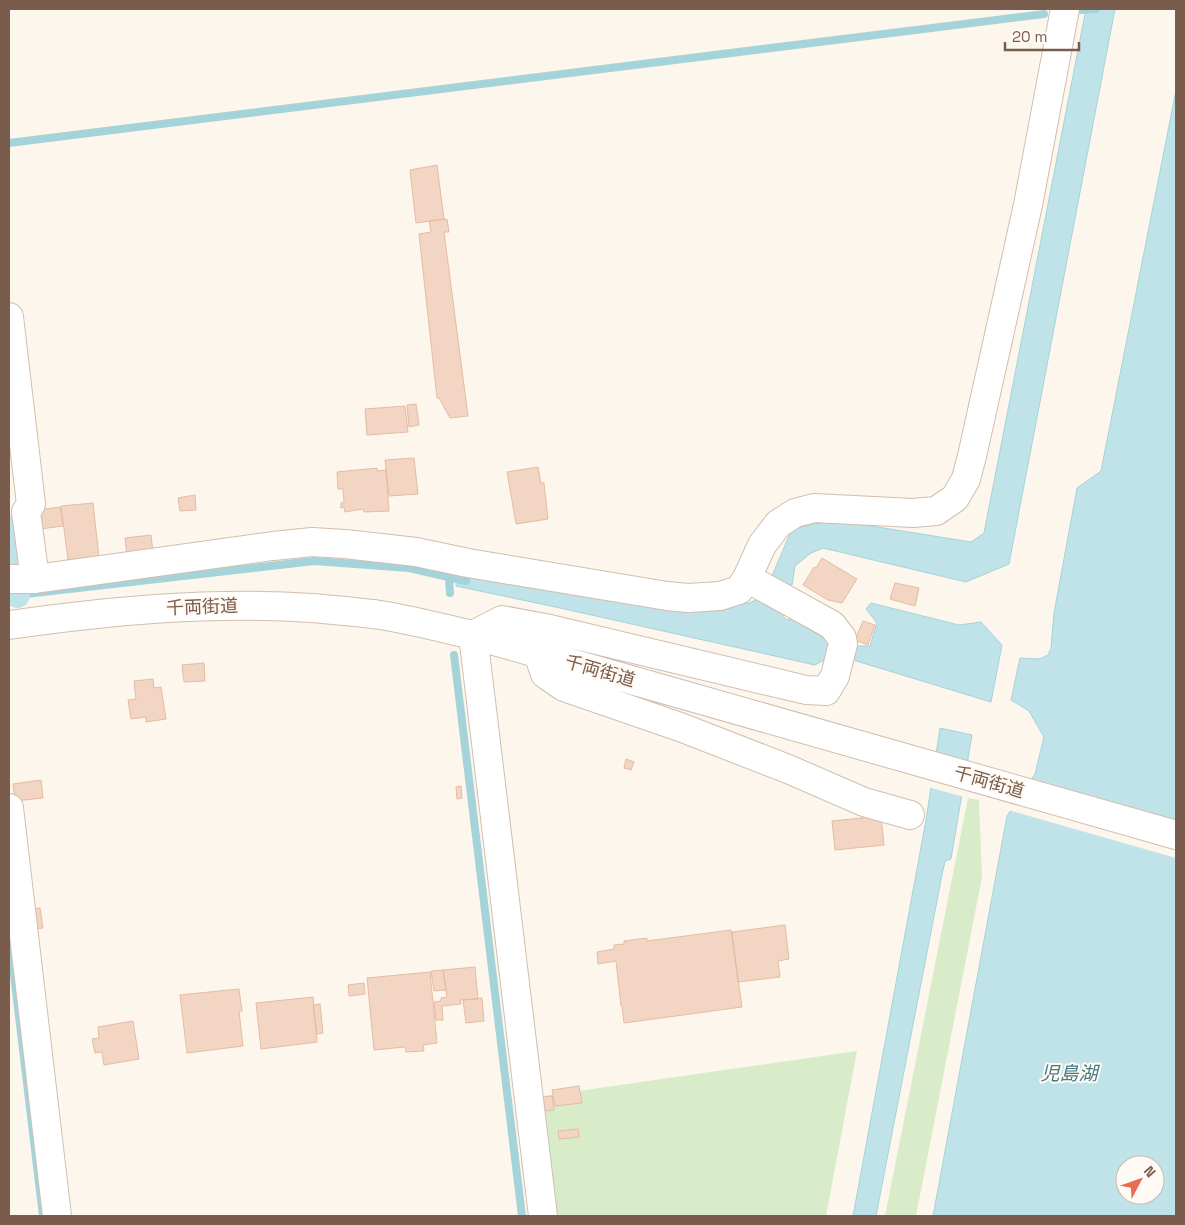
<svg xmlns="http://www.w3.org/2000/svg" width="1185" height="1225" font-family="'Space Grotesk','Noto Sans JP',sans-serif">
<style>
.green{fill:#d8ecc9}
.water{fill:#bfe3e8;stroke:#a5d3da;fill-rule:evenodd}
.pier{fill:#fdf6ec}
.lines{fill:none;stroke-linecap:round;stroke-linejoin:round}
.stream{stroke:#a5d3da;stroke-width:8}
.canal{stroke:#bfe3e8;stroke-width:26}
.building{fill:#f3d5c3;stroke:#e6bba3}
.minor-casing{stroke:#d1beb0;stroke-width:30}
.minor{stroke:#fff;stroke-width:28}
.labels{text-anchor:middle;stroke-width:4;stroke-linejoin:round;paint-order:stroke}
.street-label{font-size:18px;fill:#7a5c4d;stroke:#fffaf3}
.water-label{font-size:19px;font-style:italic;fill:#437c86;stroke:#fffaf3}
</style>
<rect width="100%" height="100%" fill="#fdf6ec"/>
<!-- green -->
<path class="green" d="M968,798L979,800L982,877L916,1216H885Z
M857,1051L826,1216H557L544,1096Z"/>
<!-- water -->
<path class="water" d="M1086,9H1115L1009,564L966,582L823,548L811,553L795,566L792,585L783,587L785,612L783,616L787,620L794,619L834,645L833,655L815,665L560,608L456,586V572L711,609L749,603L763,597L792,529L834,520L971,542L984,533Z
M1176,90V1216H933L1007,816L1035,774L1044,737L1029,711L1011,700L1020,658L1040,659L1048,655L1051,648L1054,613L1077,488L1101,471ZM1125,1165H1155V1195H1125Z
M871,603L959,625L981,622L1002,645L991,702L853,660L855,646H870L877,623L866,609Z
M940,728L972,735L951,859L945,861L942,875L876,1216H853L926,820Z"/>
<!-- pier -->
<path class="pier" d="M934,751L970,761L964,797L928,787Z
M1030,778L1176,821V858L1008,810Z"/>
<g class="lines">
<!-- stream -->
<path class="stream" d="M1082,10L1096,9
M9,143L1044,14
M449,578L450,593
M17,595L314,561L409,568L466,581
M454,655L522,1216
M9,933L43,1216"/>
<!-- canal -->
<path class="canal" d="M9,528L17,595"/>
</g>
<!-- building -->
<path class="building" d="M437,165L444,219L416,223L410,170Z
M447,219L449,232H444L468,416L450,418L439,398H437L419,234L431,232L429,221Z
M416,404L419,425L409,427L407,405Z
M405,406L408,432L367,435L365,409Z
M414,458L418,494L389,496L385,460Z
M538,467L541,483H544L548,519L516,524L507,472Z
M377,468V471L386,470L389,511L364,512L363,509L345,512L344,507L341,508V503L344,502L343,489H338L337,472Z
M195,495L196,510L180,511L178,498Z
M93,503L99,557L68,560L61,506Z
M60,507L63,526L40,529L38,510Z
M151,535L153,553L127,556L125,538Z
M822,558L857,579L842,603L828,600L803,585L814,567L816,568Z
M895,583L919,588L915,606L890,599Z
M863,621L875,625L868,645L855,640Z
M204,663L205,681L184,682L182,665Z
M153,679L154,688L161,687L166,719L146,722V717L131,719L128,700L136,699L134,681Z
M626,759L634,762L631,770L624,768Z
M41,780L43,798L15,801L13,784Z
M461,786L462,798L457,799L456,787Z
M881,816L884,845L835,850L832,821Z
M40,908L43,928L29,929L26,910Z
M785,925L789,959L778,961L780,977L738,982L732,932Z
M731,930L742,1007L624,1023L622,1006H621L616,961L598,964L597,952L614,949V945L624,944V941L647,938V941Z
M475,967L478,999L460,1000L461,1004L442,1006L443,1020H436L434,1002L441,1001V998L447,997L443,970Z
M443,970L446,990L434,991L431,971Z
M430,972L437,1043L423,1045L424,1051L406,1052L405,1047L374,1050L367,978Z
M364,983L365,994L349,996L348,985Z
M239,989L242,1011H239L243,1046L187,1053L180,995Z
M313,997L317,1042L261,1049L256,1003Z
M482,998L484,1021L466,1023L463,1000Z
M320,1004L323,1033L317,1034L313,1005Z
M133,1021L139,1059L104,1065L102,1052L95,1053L92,1039L99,1038L98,1027Z
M579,1086L582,1103L555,1106L552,1090Z
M552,1096L554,1110L545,1111L543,1097Z
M578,1129L579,1137L559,1139L558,1131Z"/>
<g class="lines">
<!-- minor casing -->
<g class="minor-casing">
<path id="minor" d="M9,317L31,504L26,512L35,579H9
M35,579L273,546L312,542L345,544L416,552L468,563L667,596L688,598L720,596L739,590L747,578L762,545L778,524L795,513L814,508L913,513L936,511L955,498L966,479L972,456L1028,205L1065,9
M9,625C109,611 210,601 312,608C334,610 358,612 380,615C411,620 442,628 473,635L1176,835
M538,653L545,674L564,687L680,727L788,769L864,802L910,815
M9,808L57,1216
M543,1216L473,635L502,620L550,629L806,690L826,691L835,676L843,644L842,638L832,625L747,578"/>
</g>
<!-- minor -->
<use href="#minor" class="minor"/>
</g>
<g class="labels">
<!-- street labels -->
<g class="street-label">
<text transform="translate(202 607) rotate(-2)" y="6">千両街道</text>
<text transform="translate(600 671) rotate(16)" y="6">千両街道</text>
<text transform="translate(989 782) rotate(16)" y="6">千両街道</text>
</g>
<!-- water labels -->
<g class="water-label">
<text x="1069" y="1080">児島湖</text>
</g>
</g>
<!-- border -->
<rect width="1185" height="1225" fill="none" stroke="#7a5c4d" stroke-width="20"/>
<!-- north arrow -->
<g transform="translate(1140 1180) rotate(49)"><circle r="24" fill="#fffaf3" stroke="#cabbb1"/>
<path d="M0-4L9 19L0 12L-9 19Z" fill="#e76f51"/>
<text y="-8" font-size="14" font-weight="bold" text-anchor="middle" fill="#7a5c4d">N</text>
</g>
<!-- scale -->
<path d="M1005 42v8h74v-8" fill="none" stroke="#7a5c4d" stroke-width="2.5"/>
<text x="1012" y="42" font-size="15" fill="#7a5c4d" stroke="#fffaf3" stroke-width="4" paint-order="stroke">20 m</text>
</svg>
